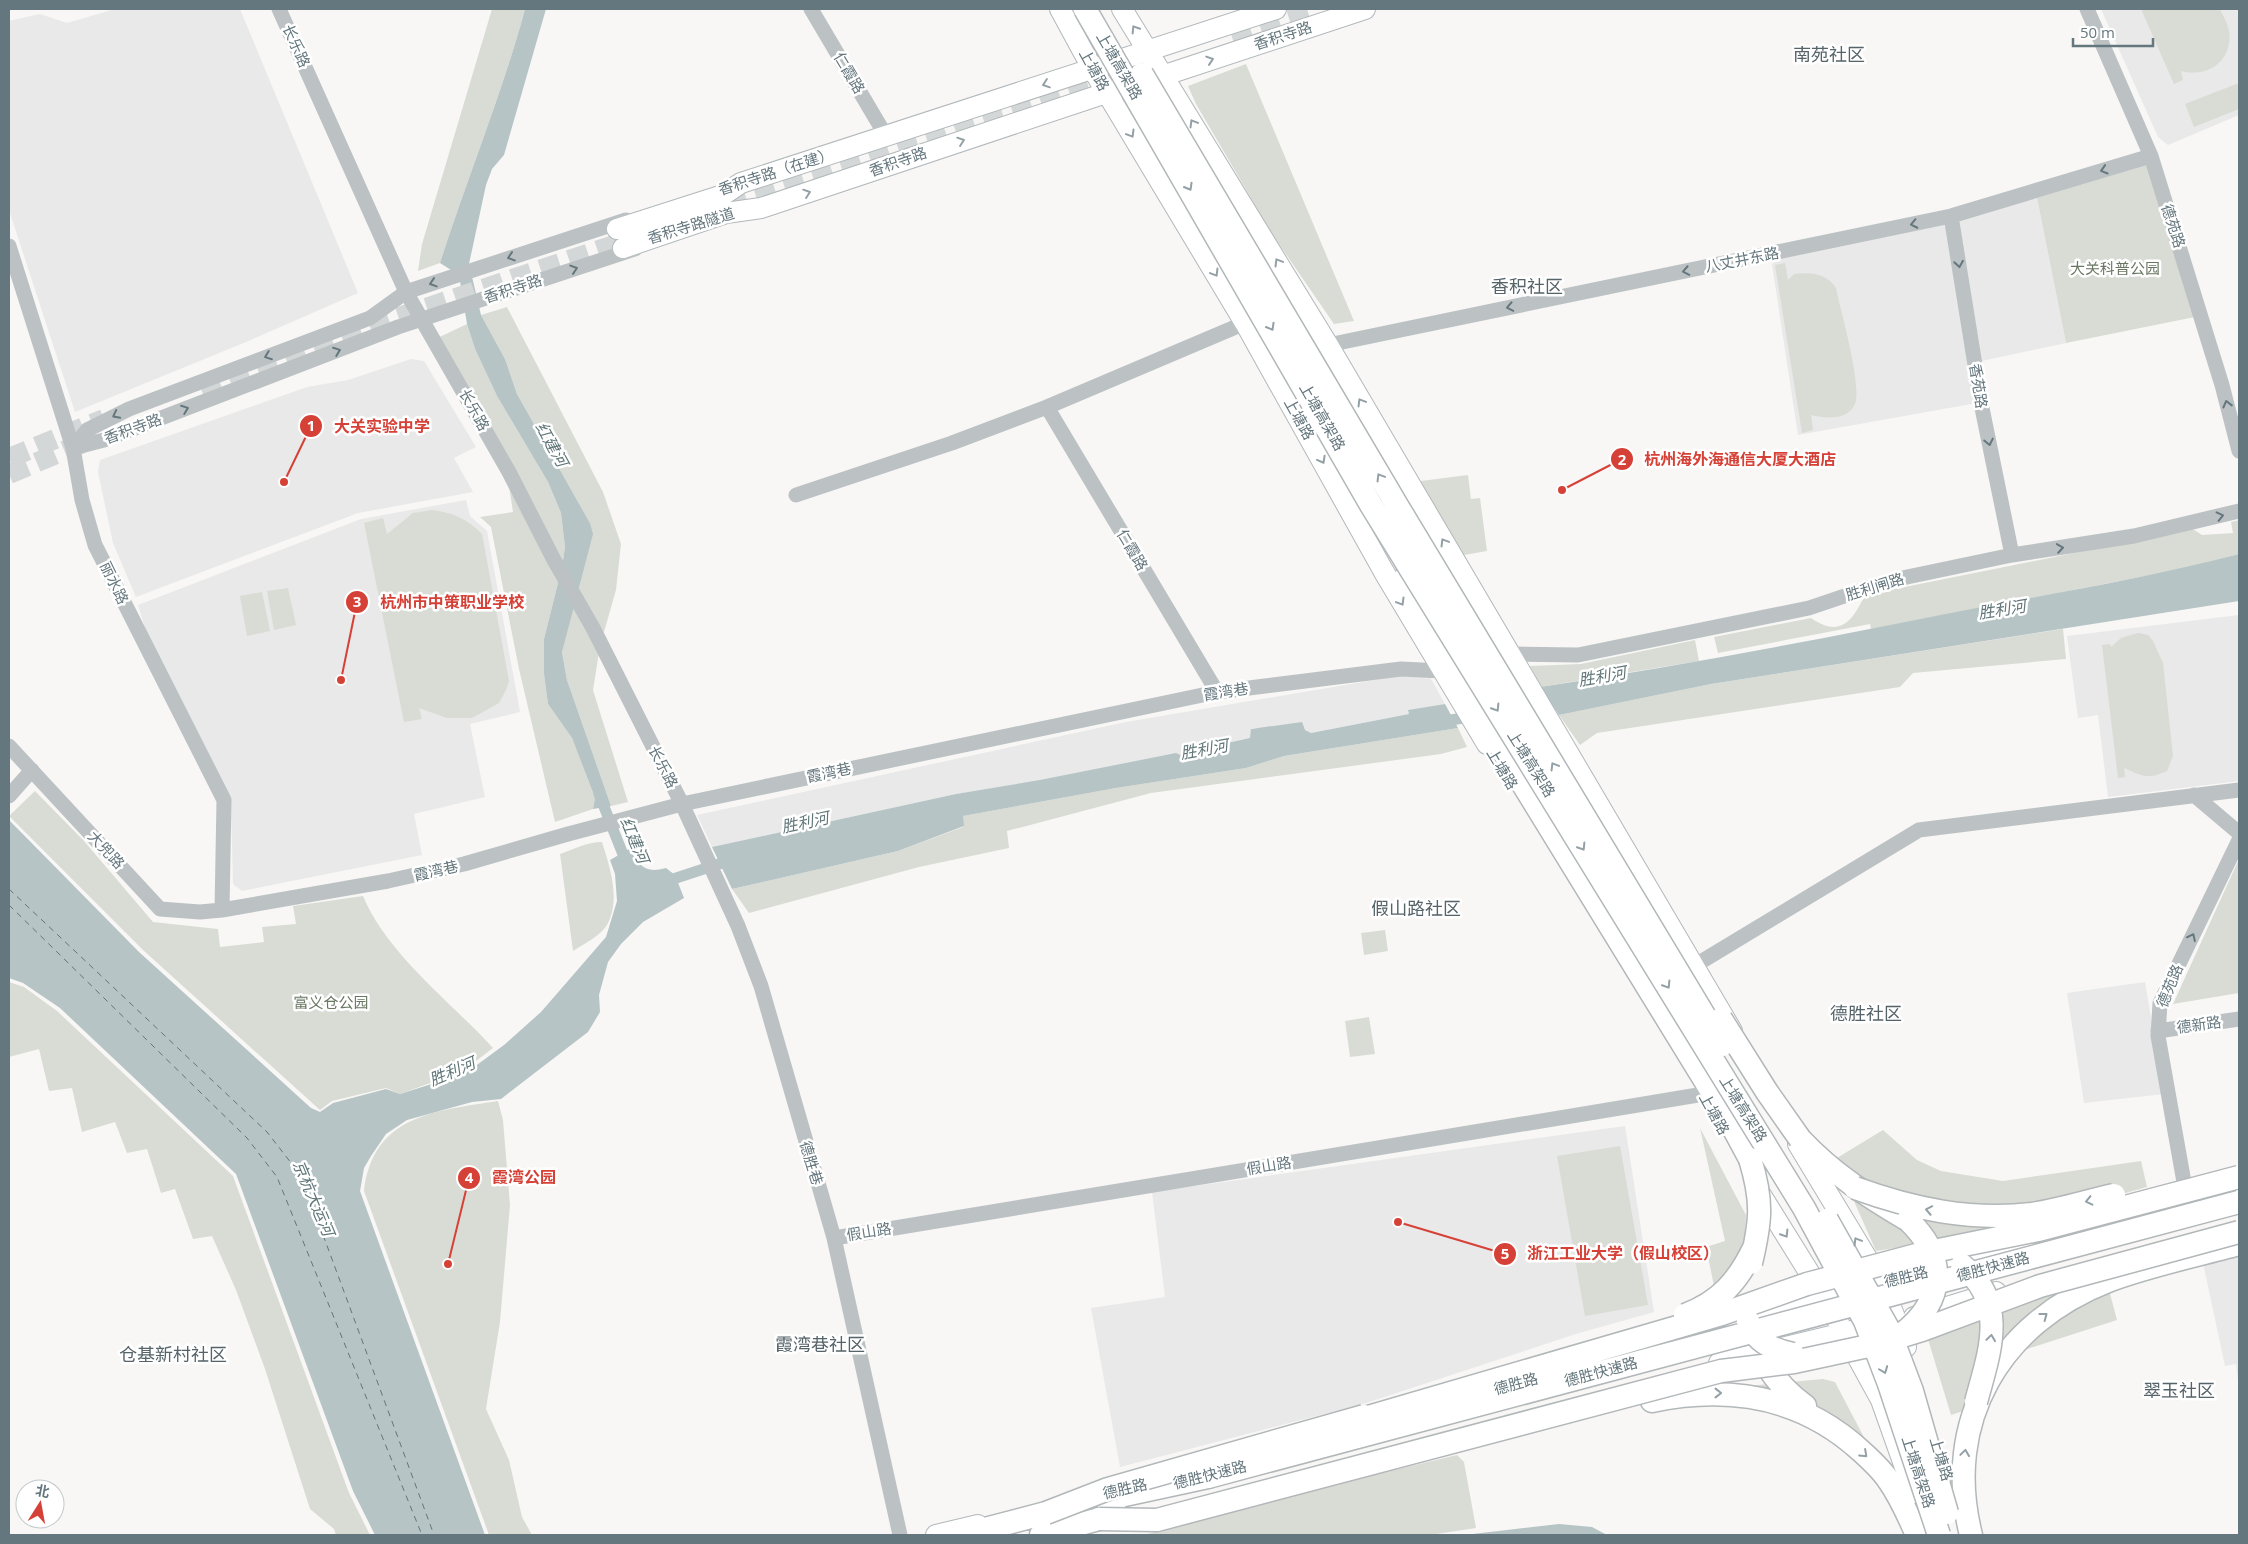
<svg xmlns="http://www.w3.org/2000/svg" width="2248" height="1544" font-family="'Open Sans','Noto Sans SC',sans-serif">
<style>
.built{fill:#e8e9e8}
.green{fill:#d9dcd5}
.water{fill:#b6c4c6}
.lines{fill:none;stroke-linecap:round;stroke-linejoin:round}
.canal{stroke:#b6c4c6;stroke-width:11}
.ferry{stroke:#607678;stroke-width:1;stroke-dasharray:6 5;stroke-linecap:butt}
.major-tunnel{stroke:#d3d7d7;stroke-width:20;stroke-dasharray:20 10;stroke-linecap:butt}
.major-casing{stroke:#b2b8bb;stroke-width:22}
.highway-casing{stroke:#b2b7b9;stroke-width:25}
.minor{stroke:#bcc2c4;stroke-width:15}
.major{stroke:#fff;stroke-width:20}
.highway{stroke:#fff;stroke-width:22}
.highway-bridge-casing{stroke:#b2b7b9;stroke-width:25;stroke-linecap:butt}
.highway-bridge{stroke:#fff;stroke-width:22}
.oneway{stroke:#93a0a5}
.oneway2{stroke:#65777e}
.labels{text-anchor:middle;stroke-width:5;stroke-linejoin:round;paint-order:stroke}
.street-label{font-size:15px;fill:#65777e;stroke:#fff}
.park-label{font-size:15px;fill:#6a7763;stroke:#fff}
.water-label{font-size:16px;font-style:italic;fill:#607678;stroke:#fff}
.quarter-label{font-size:18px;fill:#56646a;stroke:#fff}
.leader{fill:none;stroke:#d64137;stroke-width:2}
.callout-dot{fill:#d64137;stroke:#fff;stroke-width:2}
.mark-label{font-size:15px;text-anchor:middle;font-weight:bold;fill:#fff}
.callout-label{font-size:16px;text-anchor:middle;font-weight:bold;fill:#d64137;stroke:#fff;stroke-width:5;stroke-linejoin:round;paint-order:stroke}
</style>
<rect width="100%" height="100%" fill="#f8f7f5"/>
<!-- built -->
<path class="built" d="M115,9H240L358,293L246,342L75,412L9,210V21L40,14L67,23Z
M2101,9H2239V115L2168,145L2158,137Z
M2037,198L2066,343L1982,361L1958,219Z
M1947,222L1977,403L1798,435L1771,258Z
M411,359L424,361L476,447L454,458L473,492L358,513L136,597L113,543L98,472L100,460L307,387L348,380Z
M466,500L470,516L487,531L520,712L470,724L485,797L414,814L422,855L242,891L233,884L231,805L151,647L138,605L361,519Z
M2239,615V781L2108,797L2098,715L2078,718L2067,636Z
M1410,674L1430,677L1445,704L1408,710L1409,714L1311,733L1305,730L1252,728L1251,738L1187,758L956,794L712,847L697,815L1126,722Z
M2145,982L2164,1094L2084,1103L2067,993Z
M1625,1126L1654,1312L1576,1334L1366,1403L1120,1467L1091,1308L1165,1297L1152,1192Z
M2239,1252V1388L2236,1364L2225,1366L2203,1263Z"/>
<!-- green -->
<path class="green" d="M492,9H525C502,95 467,178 440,263L418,271L422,244Z
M2141,9H2220C2223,16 2228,24 2229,31C2233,61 2208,78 2181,71L2183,80L2174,84Z
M1246,64L1354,321L1334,324L1272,234L1196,104L1188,86Z
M2239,83V109L2194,127L2185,104Z
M2147,165L2195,317L2066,343L2037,198Z
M1785,263L1788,280L1794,274C1811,272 1826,273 1836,288C1840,309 1864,391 1854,406C1845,421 1825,418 1811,415L1813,430L1802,433L1775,265Z
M507,307L603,492L621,544L616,590L600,646L593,690L628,802L611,806L567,680L562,652L590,523L517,394L505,359L481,315Z
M467,324L475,349L497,396L548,482L561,513L565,547L562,567L544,639V674L548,704L572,738L595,798L593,809L555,822L519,669L491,527L480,517L513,512L506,467L429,342Z
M1468,475L1471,499L1480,498L1487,551L1464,555L1457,549L1418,486L1421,481Z
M432,510C454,513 467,519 482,534L509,681L506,690L499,703L472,718H447L419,708L422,719L404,722L364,523L383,518L387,534L413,513Z
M2239,520V554L2187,568L1871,629L1870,624L1718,653L1714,637L1811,618C1840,638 1852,622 1865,595L2193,529L2202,535L2233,533L2231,522Z
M288,588L296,625L274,630L267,591Z
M262,592L270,631L247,636L240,596Z
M2063,629L2066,659L1913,673L1900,687L1597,733L1580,745L1559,715L1711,684Z
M2138,633L2148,635L2153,641L2163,663L2173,756L2167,771C2146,780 2143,776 2124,768L2125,777L2118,778L2102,645L2110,644L2111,647L2121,638Z
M1695,640L1699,661L1540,687L1530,666L1581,664Z
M1458,728L1467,747L1441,754L1151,793L1007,831L1009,848L919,867L749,913L732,889L898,851L963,827V816L1116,788L1246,768L1284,756Z
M35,791L84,841L153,922L218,929L220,947L264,942L262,927L296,924L293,906L363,896C387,954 451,1002 493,1048L463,1071L400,1094L386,1088L332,1101L320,1110L143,950L9,816Z
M602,842C610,868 621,899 607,925C600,936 584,944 573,951L560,854C575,849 586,842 602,842Z
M2239,859V993L2173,1004Z
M1385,930L1388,951L1364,955L1361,933Z
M9,982L24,987L57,1011L233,1176L349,1493L370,1535H336L334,1529L310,1509L265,1369L236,1290L212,1236L193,1239L175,1189L161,1193L147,1149L127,1153L115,1122L82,1132L72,1088L49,1091L39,1049L9,1057Z
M1369,1017L1375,1054L1350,1057L1345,1021Z
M498,1101L503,1120L510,1205L500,1322L486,1409L509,1460L522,1517L532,1535H489L364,1191C373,1115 435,1111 498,1101Z
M1700,1128L1746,1215L1745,1242L1736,1267L1714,1286L1706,1247L1725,1241Z
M1883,1130L1917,1160L1941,1171L2003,1181L2141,1161L2147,1187L1971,1236L1876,1251L1853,1199L1832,1161Z
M1620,1146L1648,1305L1585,1316L1557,1156Z
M2105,1275L2117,1320L1981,1364L1966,1410L1951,1415L1927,1336Z
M1823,1379L1835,1382L1867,1443L1837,1418L1812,1402L1747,1386Z
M1457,1455L1464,1462L1476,1528L1430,1535H1144L1286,1496Z"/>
<!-- water -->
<path class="water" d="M525,9H546L504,155L492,169L486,185L469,264L481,315L505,359L517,394L590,523L593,534L562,652L567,680L611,806L593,809L595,798L572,738L548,704L544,674V639L562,567L565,547L561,513L548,482L497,396L475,349L467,324L459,275L440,263C467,178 502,95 525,9Z
M2239,554V601L1711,684L1559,715L1540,687C1681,666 1821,639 1961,611C2054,593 2148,578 2239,554Z
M1445,704L1458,728L1284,756L1246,768L1116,788L963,816L964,826L898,851L732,889L712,847L956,794L1040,780L1176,753L1187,758L1211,751L1214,746L1250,738L1251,729L1302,722L1305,730L1311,733L1409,714L1408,710Z
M9,820L139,952L311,1108L320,1112L333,1103L386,1089L400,1094L466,1073L504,1045L541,1012L606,937L617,901L615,874L610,860L629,849C640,866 645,874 666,868L675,875L684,898L643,922L621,944L608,962L599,995L600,1012L588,1032L501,1099L472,1102L407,1120L386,1134L371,1156L364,1168L360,1191L485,1535H375L353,1491L236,1174L60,1008L23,983L9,978Z
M1559,1524L1592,1527L1607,1535H1464Z"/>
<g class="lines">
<!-- canal -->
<path class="canal" d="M1439,722L1475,716
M599,794L628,867
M664,882L734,859"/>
<!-- ferry -->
<path class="ferry" d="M9,889L267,1132L295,1168L309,1197L434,1535
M9,905L247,1138L277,1177L422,1535"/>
<!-- major-tunnel -->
<path class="major-tunnel" d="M1231,34L1310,9
M728,207L1094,87
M203,394L381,323L638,237
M9,458L104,419
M9,474L90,440"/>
<!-- major casing -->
<g class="major-casing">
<path id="major" d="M1060,9L1092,68L1245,323L1384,572L1487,744
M1122,9L1328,345L1732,1031
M1153,79L1365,9
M617,229L723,195L741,183L1276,9
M623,248L726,213L761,208L1118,89
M1798,1144L1882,1283L1906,1347
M1756,1187L1825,1298L1881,1400L1914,1493
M1870,1286L2239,1190
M1914,1317L1996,1292
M1620,1356L1837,1294
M1719,1363L1856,1330
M936,1535L978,1525"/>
</g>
<!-- highway casing -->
<g class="highway-casing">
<path id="highway" d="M1404,579L1513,768L1728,1118L1750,1159
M1800,1139C1833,1174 1866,1195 1908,1220
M1763,1359C1774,1379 1787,1393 1805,1406
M1652,1401C1729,1385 1801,1396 1861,1451C1871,1460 1882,1470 1889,1481C1901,1498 1909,1517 1917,1535
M1106,1499L1208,1477
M962,1535L1065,1508
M1041,1535L1117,1514
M1971,1535C1942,1421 2000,1323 2108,1281C2150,1265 2196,1256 2239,1244"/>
</g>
<!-- minor -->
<path class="minor" d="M279,9L406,292L509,472L554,560L593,628L682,804L738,926L761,986L834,1238L900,1535
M811,9L886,136
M2087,9L2151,156L2222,385L2239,451
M1951,216L1982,408L2012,555
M9,246L73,448L82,500L95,545L224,800L222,910
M1328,345L1951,216L2151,156
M1047,407L1217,692
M73,448L104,440L398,327L635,249
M73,448L87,430L129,409L370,318L406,292L626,220
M796,495L952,443L1047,407L1245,323
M1510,654L1578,655L1809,608L1880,584L1907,577L2012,555L2134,536L2239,511
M9,746L160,909L200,912L222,910L388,881L464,864L568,834L682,804L1217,692L1401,669L1442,671
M2194,795L2239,833
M9,796L32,770
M1694,966L1919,830L2239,790
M2158,1031L2239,1019
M2187,1199L2158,1036L2160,1003L2239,840
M834,1238L1704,1094"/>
<!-- major -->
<use href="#major" class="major"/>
<!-- highway -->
<use href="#highway" class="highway"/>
<!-- highway-bridge casing -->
<g class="highway-bridge-casing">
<path id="highway-bridge" d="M1085,9L1371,505L1804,1208L1865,1321L1889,1384L1939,1535
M1142,74L1398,507L1722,1045
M1721,1019L1767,1092L1800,1139
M1750,1159C1763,1201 1761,1221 1751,1263
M1855,1188C1913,1209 1970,1221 2032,1214C2059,1210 2087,1201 2114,1195
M1827,1220L1889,1330L1912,1391L1947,1513
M1962,1265C2009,1304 1989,1353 1976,1402
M1685,1315C1720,1302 1738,1281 1754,1248
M1748,1321C1755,1342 1773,1350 1793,1354
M1902,1334C1946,1300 1947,1257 1908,1220
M1351,1422L1722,1314L1807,1284L1924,1253L2038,1230L2239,1177
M1208,1477L2239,1202
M1046,1513L1108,1489L1364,1416
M1099,1519L1157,1520L1721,1371L1794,1362L1873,1345L1922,1330L2040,1286L2239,1232"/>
</g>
<!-- highway-bridge -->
<use href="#highway-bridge" class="highway-bridge"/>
</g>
<!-- one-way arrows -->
<defs><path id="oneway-chevron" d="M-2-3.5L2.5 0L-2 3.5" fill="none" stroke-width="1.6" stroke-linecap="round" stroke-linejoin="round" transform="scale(1.25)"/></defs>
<g class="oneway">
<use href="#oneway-chevron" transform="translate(1135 29) rotate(-122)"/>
<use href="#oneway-chevron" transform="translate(1210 60) rotate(-18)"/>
<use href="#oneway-chevron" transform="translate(1046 84) rotate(161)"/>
<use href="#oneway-chevron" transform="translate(1193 123) rotate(-121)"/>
<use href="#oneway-chevron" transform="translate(1131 134) rotate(59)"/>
<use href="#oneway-chevron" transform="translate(961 141) rotate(-19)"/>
<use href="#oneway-chevron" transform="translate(1189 187) rotate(60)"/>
<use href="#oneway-chevron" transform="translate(807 193) rotate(-19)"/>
<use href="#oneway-chevron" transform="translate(1278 262) rotate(-121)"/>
<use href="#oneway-chevron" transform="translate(1215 273) rotate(59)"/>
<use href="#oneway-chevron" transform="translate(1271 327) rotate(60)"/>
<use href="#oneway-chevron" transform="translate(1361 402) rotate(-121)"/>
<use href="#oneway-chevron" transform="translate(1322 460) rotate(61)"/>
<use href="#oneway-chevron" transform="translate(1380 477) rotate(-121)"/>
<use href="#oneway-chevron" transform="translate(1444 542) rotate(-121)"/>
<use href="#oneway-chevron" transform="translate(1401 602) rotate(59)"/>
<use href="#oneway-chevron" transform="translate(1496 708) rotate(58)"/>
<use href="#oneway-chevron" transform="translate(1554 766) rotate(-121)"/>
<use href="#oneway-chevron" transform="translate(1582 847) rotate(58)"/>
<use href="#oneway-chevron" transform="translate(1667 985) rotate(58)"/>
<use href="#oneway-chevron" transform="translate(2089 1201) rotate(167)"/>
<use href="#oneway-chevron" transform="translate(1929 1210) rotate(-169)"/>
<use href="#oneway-chevron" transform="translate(1785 1234) rotate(58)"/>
<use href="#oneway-chevron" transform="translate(1857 1241) rotate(-121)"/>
<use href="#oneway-chevron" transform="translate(2044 1316) rotate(-37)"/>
<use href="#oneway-chevron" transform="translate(1991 1338) rotate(-82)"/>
<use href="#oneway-chevron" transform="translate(1884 1370) rotate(69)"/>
<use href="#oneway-chevron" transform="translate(1718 1393)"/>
<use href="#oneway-chevron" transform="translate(1965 1453) rotate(-82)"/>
<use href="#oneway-chevron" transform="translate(1864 1454) rotate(43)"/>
</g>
<g class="oneway2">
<use href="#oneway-chevron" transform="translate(2104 170) rotate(163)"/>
<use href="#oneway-chevron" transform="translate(1914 224) rotate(168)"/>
<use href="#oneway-chevron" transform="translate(511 257) rotate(162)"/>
<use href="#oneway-chevron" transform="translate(1959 264) rotate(81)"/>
<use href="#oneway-chevron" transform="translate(574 269) rotate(-18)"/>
<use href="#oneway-chevron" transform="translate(1686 271) rotate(169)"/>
<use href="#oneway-chevron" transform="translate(433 283) rotate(162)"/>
<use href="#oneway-chevron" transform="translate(1510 307) rotate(169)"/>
<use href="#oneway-chevron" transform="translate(337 351) rotate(-21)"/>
<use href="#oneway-chevron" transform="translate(268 356) rotate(159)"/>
<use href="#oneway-chevron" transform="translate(2227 404) rotate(-104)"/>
<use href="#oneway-chevron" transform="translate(185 409) rotate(-21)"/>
<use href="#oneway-chevron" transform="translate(116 415) rotate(153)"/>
<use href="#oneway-chevron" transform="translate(1989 442) rotate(78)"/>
<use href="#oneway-chevron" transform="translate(2220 516) rotate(-13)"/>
<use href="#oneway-chevron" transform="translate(2060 548) rotate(-9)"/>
<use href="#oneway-chevron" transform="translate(2192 937) rotate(-64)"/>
</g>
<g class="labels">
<!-- street labels -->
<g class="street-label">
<text transform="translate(1283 36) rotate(-18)" y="5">香积寺路</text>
<text transform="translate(296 46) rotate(66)" y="5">长乐路</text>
<text transform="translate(1119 66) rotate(60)" y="5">上塘高架路</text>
<text transform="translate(1094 70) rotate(61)" y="5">上塘路</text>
<text transform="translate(849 73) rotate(59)" y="5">仁霞路</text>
<text transform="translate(898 162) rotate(-19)" y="5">香积寺路</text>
<text transform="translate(776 172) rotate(-18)" y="5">香积寺路（在建）</text>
<text transform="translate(691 226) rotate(-17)" y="5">香积寺路隧道</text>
<text transform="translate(2173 226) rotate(72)" y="5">德苑路</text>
<text transform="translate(1742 260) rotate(-11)" y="5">八丈井东路</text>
<text transform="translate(513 289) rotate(-18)" y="5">香积寺路</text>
<text transform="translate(1978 386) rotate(81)" y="5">香苑路</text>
<text transform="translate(474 410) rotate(61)" y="5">长乐路</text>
<text transform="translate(1322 417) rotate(60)" y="5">上塘高架路</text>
<text transform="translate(1299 419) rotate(61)" y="5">上塘路</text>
<text transform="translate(133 429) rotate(-20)" y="5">香积寺路</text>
<text transform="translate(1132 550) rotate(59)" y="5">仁霞路</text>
<text transform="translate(114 583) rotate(64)" y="5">丽水路</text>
<text transform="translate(1875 587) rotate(-17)" y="5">胜利闸路</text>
<text transform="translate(1226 692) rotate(-9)" y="5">霞湾巷</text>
<text transform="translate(1531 764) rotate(58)" y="5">上塘高架路</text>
<text transform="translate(663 767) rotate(63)" y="5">长乐路</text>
<text transform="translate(1502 769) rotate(59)" y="5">上塘路</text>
<text transform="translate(829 773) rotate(-12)" y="5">霞湾巷</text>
<text transform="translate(106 850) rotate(47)" y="5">大兜路</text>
<text transform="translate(436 871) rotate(-13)" y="5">霞湾巷</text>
<text transform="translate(2170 986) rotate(-68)" y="5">德苑路</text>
<text transform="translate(2199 1025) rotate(-8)" y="5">德新路</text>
<text transform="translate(1743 1109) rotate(58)" y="5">上塘高架路</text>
<text transform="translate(1714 1114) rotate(61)" y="5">上塘路</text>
<text transform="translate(811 1163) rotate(73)" y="5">德胜巷</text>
<text transform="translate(1269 1166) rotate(-9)" y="5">假山路</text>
<text transform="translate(869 1232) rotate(-9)" y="5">假山路</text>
<text transform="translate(1993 1267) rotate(-15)" y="5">德胜快速路</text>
<text transform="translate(1906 1277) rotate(-14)" y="5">德胜路</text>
<text transform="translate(1601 1372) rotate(-15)" y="5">德胜快速路</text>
<text transform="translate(1516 1384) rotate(-15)" y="5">德胜路</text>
<text transform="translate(1941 1459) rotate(73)" y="5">上塘路</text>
<text transform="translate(1918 1472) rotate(72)" y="5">上塘高架路</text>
<text transform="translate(1210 1475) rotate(-14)" y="5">德胜快速路</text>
<text transform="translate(1125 1489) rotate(-13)" y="5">德胜路</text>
</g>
<!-- park labels -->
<g class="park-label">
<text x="2115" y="274">大关科普公园</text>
<text x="331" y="1008">富义仓公园</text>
</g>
<!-- water labels -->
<g class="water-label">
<text transform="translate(552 444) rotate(61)" y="6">红建河</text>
<text transform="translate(2002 609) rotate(-9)" y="6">胜利河</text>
<text transform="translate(1602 676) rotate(-10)" y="6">胜利河</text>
<text transform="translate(1204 749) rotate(-10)" y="6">胜利河</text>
<text transform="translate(805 822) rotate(-12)" y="6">胜利河</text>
<text transform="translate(635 840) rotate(67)" y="6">红建河</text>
<text transform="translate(452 1071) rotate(-23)" y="6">胜利河</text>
<text transform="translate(314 1198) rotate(67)" y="6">京杭大运河</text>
</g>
<!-- quarter labels -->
<g class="quarter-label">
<text x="1829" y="61">南苑社区</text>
<text x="1527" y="293">香积社区</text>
<text x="1416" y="915">假山路社区</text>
<text x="1866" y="1020">德胜社区</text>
<text x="820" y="1351">霞湾巷社区</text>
<text x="173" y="1361">仓基新村社区</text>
<text x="2179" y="1397">翠玉社区</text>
</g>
</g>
<!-- callouts -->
<path class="leader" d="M284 482L311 426M1562 490L1622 459M341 680L357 602M448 1264L469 1178M1398 1222L1505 1254"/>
<g class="callout-dot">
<circle cx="284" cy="482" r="5"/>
<circle cx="1562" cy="490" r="5"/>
<circle cx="341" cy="680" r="5"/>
<circle cx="448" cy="1264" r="5"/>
<circle cx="1398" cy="1222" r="5"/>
<circle cx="311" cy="426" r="12"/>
<circle cx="1622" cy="459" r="12"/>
<circle cx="357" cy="602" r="12"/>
<circle cx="469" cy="1178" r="12"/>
<circle cx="1505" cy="1254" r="12"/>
</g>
<g class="mark-label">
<text x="311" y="431">1</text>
<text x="1622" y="465">2</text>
<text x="357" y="607">3</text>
<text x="469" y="1183">4</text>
<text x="1505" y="1259">5</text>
</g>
<g class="callout-label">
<text x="382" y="432">大关实验中学</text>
<text x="1740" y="465">杭州海外海通信大厦大酒店</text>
<text x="452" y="608">杭州市中策职业学校</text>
<text x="524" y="1183">霞湾公园</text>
<text x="1623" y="1259">浙江工业大学（假山校区）</text>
</g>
<!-- border -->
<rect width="2248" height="1544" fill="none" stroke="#65777e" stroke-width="20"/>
<!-- north arrow -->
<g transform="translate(40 1504) rotate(11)"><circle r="24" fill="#ffffff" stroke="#c1c9cb"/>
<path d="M0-4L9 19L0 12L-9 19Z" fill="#d64137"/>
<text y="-8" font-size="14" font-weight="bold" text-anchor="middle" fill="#65777e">北</text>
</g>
<!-- scale -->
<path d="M2073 38v8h80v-8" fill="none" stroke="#65777e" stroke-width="2.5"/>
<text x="2080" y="38" font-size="15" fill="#65777e" stroke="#ffffff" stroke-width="4" paint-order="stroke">50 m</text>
</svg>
